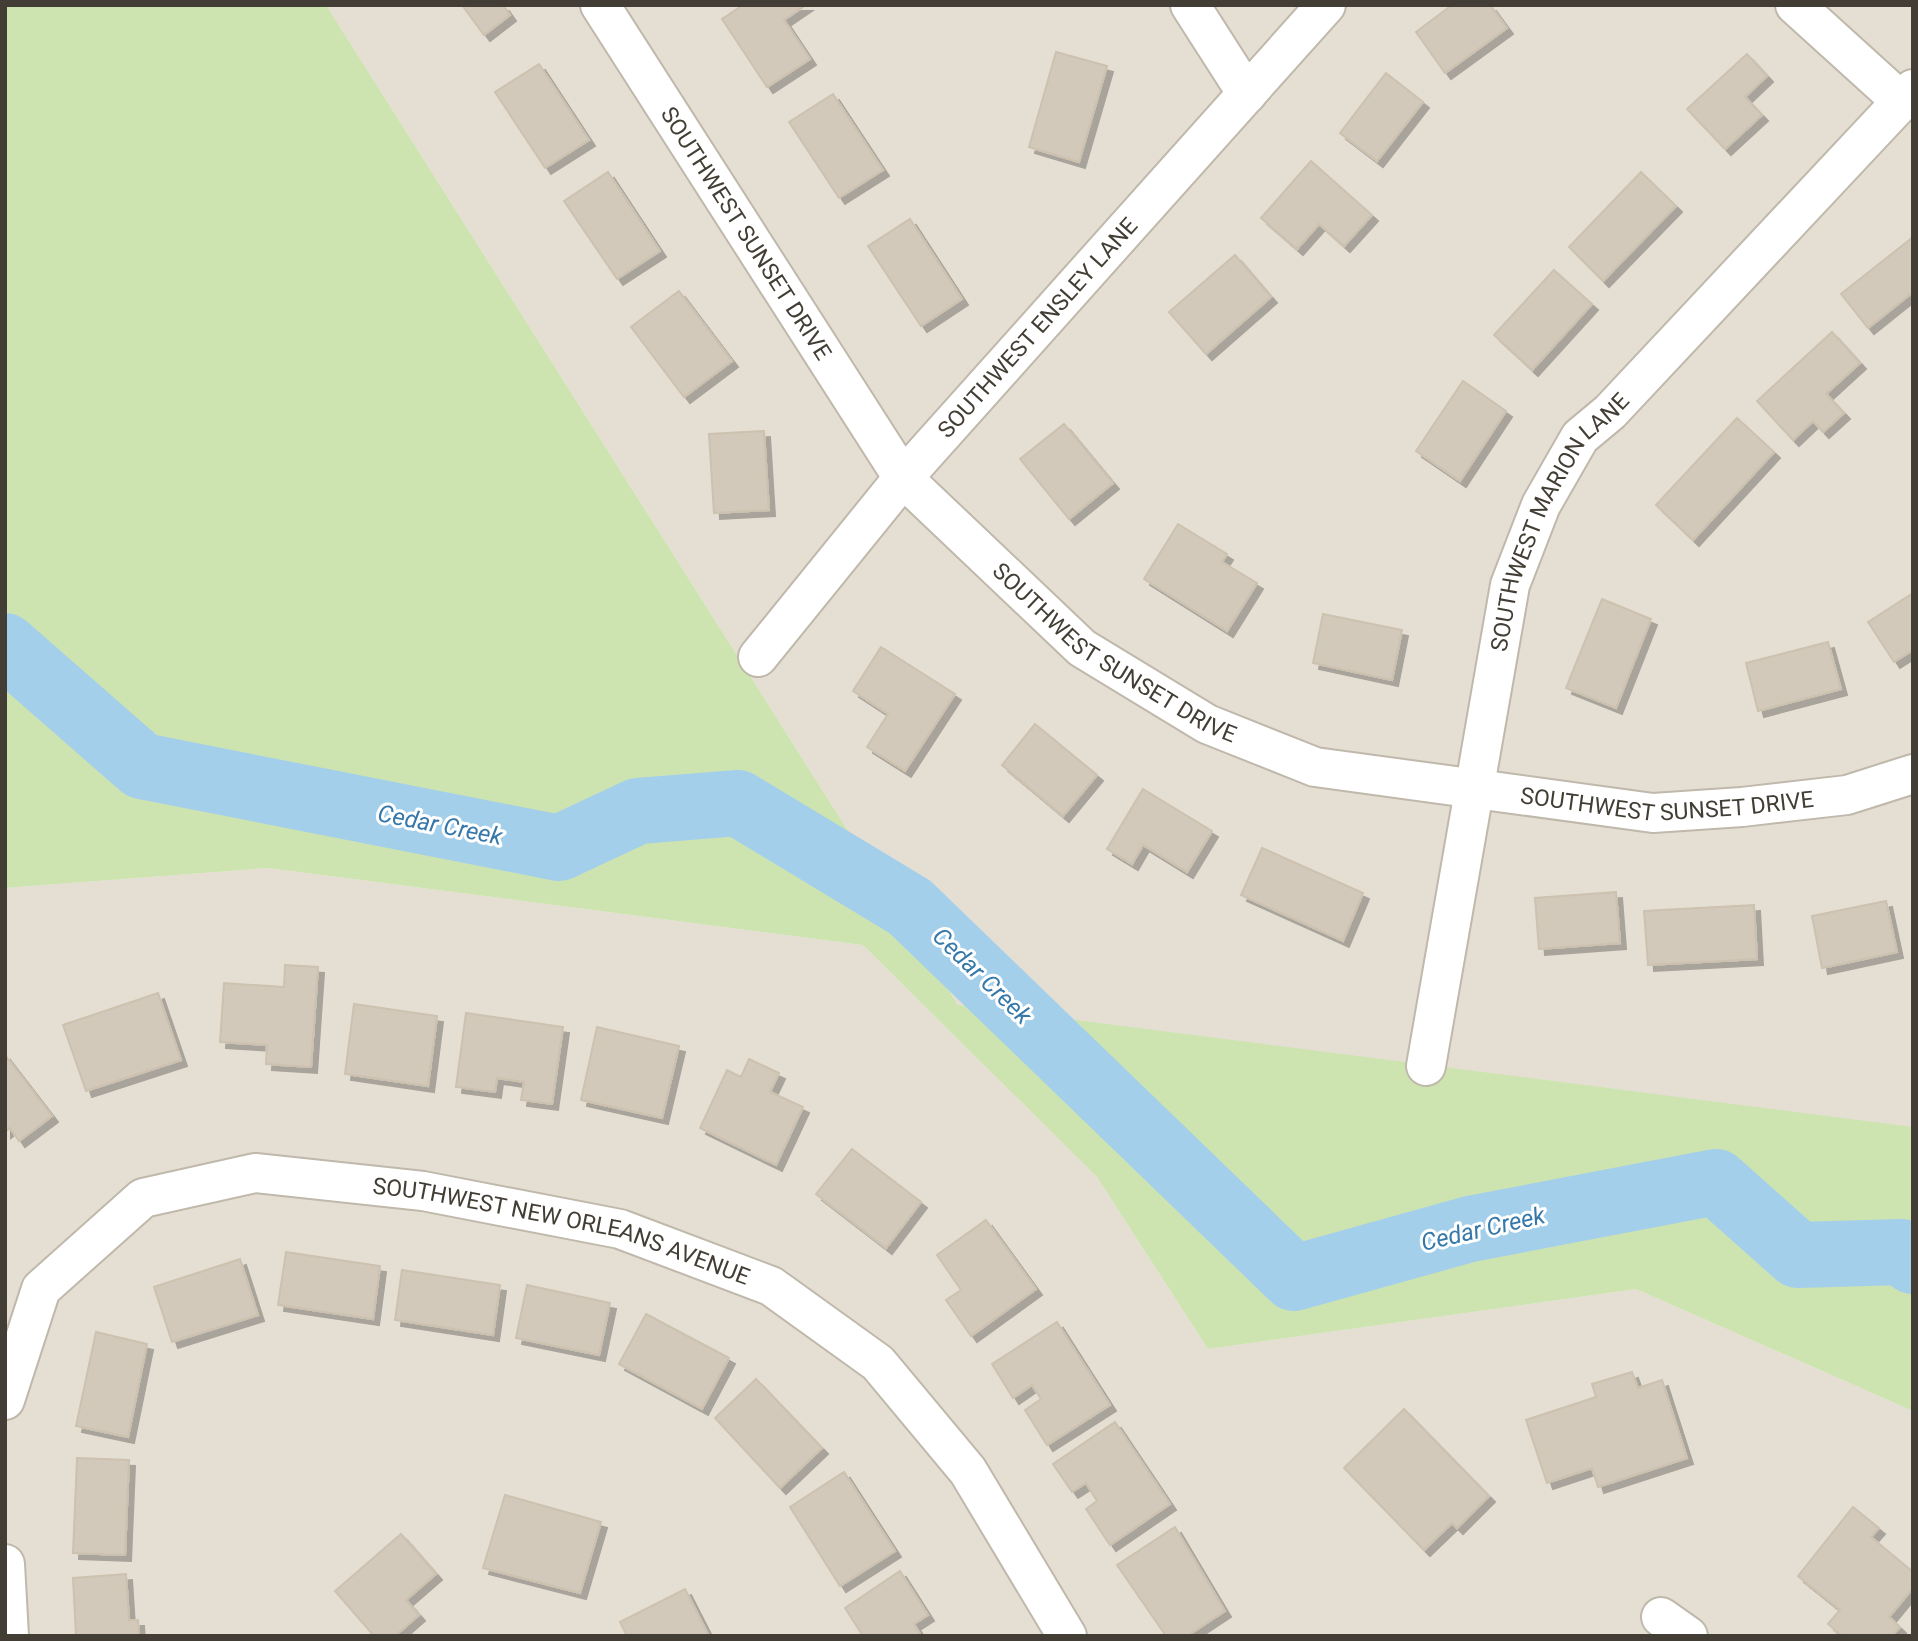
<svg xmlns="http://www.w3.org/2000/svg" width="1918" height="1641" font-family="Roboto,sans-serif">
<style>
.residential{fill:#e5dfd3}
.green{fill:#cde4b0}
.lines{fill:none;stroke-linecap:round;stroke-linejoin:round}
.river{stroke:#a4cfeb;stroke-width:66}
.building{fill:#d2c9bb;stroke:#cdc1af;stroke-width:2;filter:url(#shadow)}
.minor-casing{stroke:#bfb8ab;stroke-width:42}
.minor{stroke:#fff;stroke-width:38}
.labels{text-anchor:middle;stroke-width:6;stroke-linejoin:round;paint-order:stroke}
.street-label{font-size:23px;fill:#433e35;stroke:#fff}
.water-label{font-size:24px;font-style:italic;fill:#3578a9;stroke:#fff}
</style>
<defs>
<filter id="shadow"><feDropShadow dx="6" dy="6" stdDeviation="0" flood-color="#0004"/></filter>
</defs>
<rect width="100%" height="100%" fill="#f1eee5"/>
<!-- residential -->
<path class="residential" d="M326,5H1913V1128L1452,1074L958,1005Z
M268,868L863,945L1097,1177L1208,1349L1636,1289L1913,1411V1636H5V888Z"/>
<!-- green -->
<path class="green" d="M5,5H326L958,1005L1913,1127V1411L1636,1289L1208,1349L1097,1177L863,945L268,868L5,888Z"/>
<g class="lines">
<!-- river -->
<path class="river" d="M5,646L142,766L559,848L638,811L738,803L910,907L1294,1278L1470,1229L1716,1182L1798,1255L1901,1252L1913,1261"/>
</g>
<!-- building -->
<path class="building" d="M462,5H503L510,15L484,35Z
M743,5H806L784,20L810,59L767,87L722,19Z
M1452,5H1490L1507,28L1445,73L1416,32Z
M1056,52L1107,66L1079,162L1029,147Z
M1747,54L1767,76L1745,97L1762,115L1725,149L1687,109Z
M539,64L589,140L545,168L495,92Z
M1386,73L1423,102L1377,161L1340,133Z
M833,94L883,170L839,198L789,122Z
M1311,161L1372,215L1344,246L1319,224L1297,249L1261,218Z
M608,172L660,251L617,279L564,201Z
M1641,172L1676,206L1603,281L1569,247Z
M910,219L962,299L921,326L868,246Z
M1913,237V292L1868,328L1841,294Z
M1235,255L1271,297L1206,354L1169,312Z
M1554,270L1592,304L1532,370L1494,335Z
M679,291L732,361L684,397L631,327Z
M1832,332L1860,363L1826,394L1844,413L1823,432L1813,421L1793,440L1757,401Z
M1463,381L1506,411L1460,481L1416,451Z
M1737,418L1774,452L1693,540L1656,505Z
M1064,424L1113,483L1069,519L1020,459Z
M764,431L769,510L714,513L709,434Z
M1178,524L1227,554L1222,562L1257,583L1227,631L1144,579Z
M1913,593V650L1894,662L1868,622Z
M1602,599L1651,619L1616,708L1566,688Z
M1323,614L1402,630L1392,680L1313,663Z
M1828,642L1841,689L1758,711L1746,663Z
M881,647L955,694L905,771L867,747L888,714L853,691Z
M1035,724L1097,775L1063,816L1002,765Z
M1143,789L1212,831L1187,872L1143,845L1132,864L1107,849Z
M1262,848L1363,893L1343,941L1241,895Z
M1616,892L1620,943L1539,949L1535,898Z
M1886,901L1897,952L1822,968L1812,916Z
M1754,905L1757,959L1648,965L1644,911Z
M285,965L318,967L311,1067L266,1064L267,1045L220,1042L224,983L284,987Z
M158,993L181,1060L86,1091L63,1025Z
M354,1004L437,1016L428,1086L345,1074Z
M466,1013L563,1027L552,1104L521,1100L524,1082L497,1078L495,1092L456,1087Z
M597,1027L679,1046L662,1118L581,1100Z
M5,1055L52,1116L19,1141L10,1128L5,1132Z
M749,1059L779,1073L770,1092L803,1107L776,1165L700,1128L727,1070L741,1077Z
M852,1149L921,1202L886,1248L816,1194Z
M986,1220L1036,1289L971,1336L946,1300L961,1290L937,1255Z
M286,1252L380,1266L373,1319L278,1305Z
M240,1259L258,1315L172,1342L154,1287Z
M402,1270L500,1285L493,1335L395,1320Z
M527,1285L610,1303L599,1355L516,1338Z
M646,1314L729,1358L702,1409L619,1364Z
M1057,1322L1110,1405L1047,1445L1025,1410L1041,1399L1032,1385L1013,1398L992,1364Z
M96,1332L147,1344L128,1437L76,1426Z
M1632,1372L1638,1388L1662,1380L1687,1458L1598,1487L1592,1468L1547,1483L1526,1420L1596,1397L1592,1384Z
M756,1379L822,1448L780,1488L715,1418Z
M1404,1409L1489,1496L1457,1528L1452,1523L1424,1550L1344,1468Z
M1115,1422L1170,1504L1110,1545L1086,1509L1097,1501L1086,1483L1072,1492L1053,1464Z
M77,1458L129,1460L125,1555L73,1553Z
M844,1472L895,1551L840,1586L790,1507Z
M505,1495L601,1522L580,1593L483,1568Z
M1853,1507L1879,1528L1871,1537L1913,1572V1588L1889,1617L1900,1627L1892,1636H1842L1828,1624L1840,1610L1798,1576Z
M1175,1527L1225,1611L1187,1636H1166L1117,1565Z
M401,1534L436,1574L406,1600L419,1615L395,1636H374L335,1591Z
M900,1571L928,1615L914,1624L921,1636H863L845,1608Z
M126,1574L129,1620H138L139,1636H76L73,1578Z
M685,1589L709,1636H627L620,1622Z"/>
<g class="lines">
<!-- minor casing -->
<g class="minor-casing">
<g id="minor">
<path id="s1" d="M600,5L903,478L1082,648L1207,724L1315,767L1653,813L1742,807L1847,795L1913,774"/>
<path d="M1190,5L1247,94"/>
<path d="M1795,5L1902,102"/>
<path id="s2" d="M758,657L903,478L1326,5"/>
<path id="s3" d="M1426,1066L1510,585L1541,505L1580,437L1610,412L1913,89"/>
<path id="s4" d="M5,1400L41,1289L143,1198L255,1173L423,1191L620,1229L771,1286L878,1363L968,1471L1067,1636"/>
<path d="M5,1564L9,1636"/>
<path d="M1661,1617L1688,1636"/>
</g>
</g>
<!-- minor -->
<use href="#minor" class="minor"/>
</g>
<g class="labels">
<!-- street labels -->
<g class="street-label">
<text dy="8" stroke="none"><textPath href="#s1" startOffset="271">SOUTHWEST SUNSET DRIVE</textPath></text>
<text dy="8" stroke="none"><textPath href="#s2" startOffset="432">SOUTHWEST ENSLEY LANE</textPath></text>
<text dy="8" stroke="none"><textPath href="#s3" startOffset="567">SOUTHWEST MARION LANE</textPath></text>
<text dy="8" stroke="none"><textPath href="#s1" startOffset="838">SOUTHWEST SUNSET DRIVE</textPath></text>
<text dy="8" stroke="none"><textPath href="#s1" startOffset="1426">SOUTHWEST SUNSET DRIVE</textPath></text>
<text dy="8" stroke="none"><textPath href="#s4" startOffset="681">SOUTHWEST NEW ORLEANS AVENUE</textPath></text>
</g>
<!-- water labels -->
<g class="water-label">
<text transform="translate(440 825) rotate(11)" y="8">Cedar Creek</text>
<text transform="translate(982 976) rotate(44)" y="8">Cedar Creek</text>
<text transform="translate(1483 1229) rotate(-13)" y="8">Cedar Creek</text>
</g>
</g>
<!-- border -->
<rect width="1918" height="1641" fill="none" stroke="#433e35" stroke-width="14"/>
</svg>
